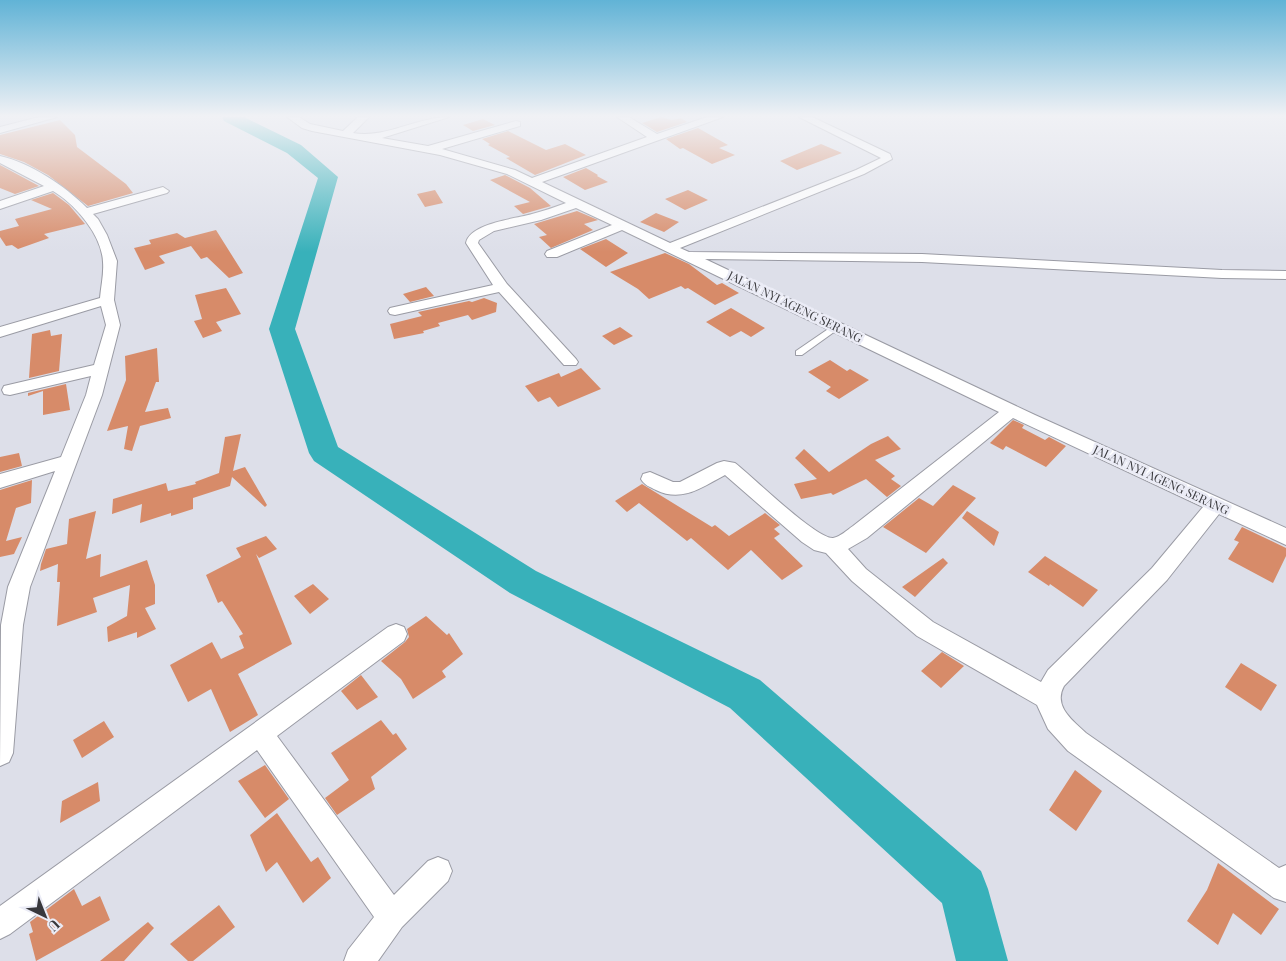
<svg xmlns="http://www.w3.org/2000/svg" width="1286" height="961" font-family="'Playfair Display',serif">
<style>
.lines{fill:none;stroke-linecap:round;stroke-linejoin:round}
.river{fill:#38b1ba;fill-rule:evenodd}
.building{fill:#d78b69}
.service-casing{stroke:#9a9ba4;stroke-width:2}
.minor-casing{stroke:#9a9ba4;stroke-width:2}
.service{fill:#fff;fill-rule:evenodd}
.minor{fill:#fff;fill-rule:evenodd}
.labels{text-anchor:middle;stroke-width:5;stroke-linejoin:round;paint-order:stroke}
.far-street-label{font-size:12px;fill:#38383c;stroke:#ebecf6}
</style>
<rect width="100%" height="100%" fill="#dddfe9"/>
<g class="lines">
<!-- river -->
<path class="river" d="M222,117H244L301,145L338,177L295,329L338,447L536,571L760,680L981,871L988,889L1008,961H956L942,903L730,708L510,593L314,461L309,453L269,329L318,178L287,153L224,121Z"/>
</g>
<!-- building -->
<path class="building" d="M661,117L672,120L681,118L687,122L657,132L642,123Z
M483,119L495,125L473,131L463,125Z
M60,120L75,135L77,147L126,184L133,193L88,206L48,175L24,162L0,154V135Z
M698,128L728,145L719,148L735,155L712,164L683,148L680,149L666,139Z
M508,131L546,150L565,144L586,155L535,175L506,158L510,157L488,145L490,144L482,139Z
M821,144L842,153L797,170L780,161Z
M0,165L39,186L15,194L0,188Z
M586,168L598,175L597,176L608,182L585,190L563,177Z
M505,175L530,188L551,206L523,214L514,206L530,202L490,180Z
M435,190L443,203L425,207L417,194Z
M688,190L708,200L685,210L665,199Z
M53,193L69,205L85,224L44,234L49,238L18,249L12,245L6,246L0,237V231L19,226L15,219L52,209L31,200Z
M577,211L598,220L584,224L593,230L551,248L539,237L547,235L534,224Z
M656,213L679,222L664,232L640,222Z
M216,230L243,273L229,278L207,257L201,259L191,246L159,256L165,263L145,270L134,248L151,244L149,240L177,233L185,238Z
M606,239L628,253L606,267L580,249Z
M665,253L689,264L717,285L722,283L739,293L715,305L688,288L685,289L681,286L649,299L638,289L610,272Z
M426,287L434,296L410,302L403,294Z
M226,288L241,314L216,322L222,331L203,338L194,321L202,319L195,295Z
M484,298L497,303L496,312L472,320L468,315L438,323L440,326L423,331L424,333L394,339L390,324L422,316L418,312L469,301L472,302Z
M731,308L765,328L751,337L741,331L730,337L706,322Z
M620,327L633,336L614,345L602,336Z
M50,330L51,336L62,334L59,371L29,378L32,334Z
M157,348L159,382H156L145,412L168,408L171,418L140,426L132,451L124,449L128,426L107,431L126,380L125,356Z
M830,360L847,371L850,369L869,380L839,399L826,391L831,387L808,372Z
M581,368L601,389L558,407L550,397L538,402L525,386L559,373L561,377Z
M66,384L70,410L43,415V391L28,396V393Z
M1013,420L1024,425L1022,428L1045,440L1049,437L1066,446L1046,467L1006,446L1003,450L990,443Z
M241,434L233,471L245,467L267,505L265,507L232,477L230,486L193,498V509L171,516V513L140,523L142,504L112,514L113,499L166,483L168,491L196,484L195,482L219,473L225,437Z
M888,436L901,449L875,460L895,476L891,479L901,486L887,497L866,479L833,495L831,493L801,499L794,484L817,479L795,458L804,449L829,472L871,444Z
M19,453L22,466L0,472V457Z
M32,480L31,503L16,508L6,541L22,537L14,554L0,557V490Z
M642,484L712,527L715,525L729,536L765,513L780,525L774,529L780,534L774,538L803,566L782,580L751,550L728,570L691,538L687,541L639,503L627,512L615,501Z
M953,485L976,498L926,553L883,527L919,498L933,506Z
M96,511L86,559L101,554L100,577L147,560L155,585V604L145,608L156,629L137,638V632L108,642L107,627L127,616L130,585L93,598L97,612L57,626L60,582H57L58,564L40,571L41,564L46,549L67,544L69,519Z
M967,511L999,532L994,546L962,518Z
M1242,527L1286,548V556L1273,583L1228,559L1239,542L1234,540Z
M266,536L277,549L259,558L256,554L292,644L238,674L258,715L230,732L211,689L188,702L170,665L212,642L221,659L244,648L239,636L243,634L222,601L218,603L206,575L241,557L236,548Z
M1045,556L1098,590L1083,607L1050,584L1049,586L1028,572Z
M943,558L948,563L915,597L902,587Z
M313,584L329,599L310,614L294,596Z
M426,616L447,635L449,633L463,654L442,671L446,677L413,699L401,679L381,661L405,642L409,637L407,629Z
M942,652L964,666L941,688L921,671Z
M1241,663L1277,685L1261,711L1225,687Z
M361,675L378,697L357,710L341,691Z
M381,720L393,735L396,733L407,749L371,777L375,789L337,815L325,798L349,780L331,753Z
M104,721L114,737L82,758L73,740Z
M265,765L289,799L265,818L238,781Z
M1075,770L1102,791L1076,831L1049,810Z
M98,782L100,801L60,823L62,801Z
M277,813L311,862L318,857L331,878L303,903L277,862L266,872L250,835Z
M1218,863L1279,909L1261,935L1233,913L1218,945L1187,921L1207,890Z
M74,889L82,906L100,896L110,920L36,961L29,934L33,932L30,922Z
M219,905L235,927L193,961H188L170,944Z
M148,922L154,928L124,961H100Z"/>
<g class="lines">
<!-- service casing -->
<g class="service-casing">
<path id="service" d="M834,325H840L841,327L802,355H796V351Z"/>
</g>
<!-- minor casing -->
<g class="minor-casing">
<path id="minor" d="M39,117H57L0,133V127Z
M287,117H299L310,124L343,131L358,117H369L353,133C385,139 416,117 449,117L382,138L428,146L516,121L520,122V126L442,149L515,170L532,178L647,137L617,117H629L657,134L707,117H723L542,182L670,243L856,170L881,158L799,117H812L890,154L892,159L864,174L680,248L689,252L922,254L1222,270L1286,271V279L1222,278L922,262L705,259L1035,415L1286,528V545L1219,514L1167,580L1064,686C1053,706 1072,720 1086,733L1279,868L1286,865V902L1274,898L1068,751L1048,729L1037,705L917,636L852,581L826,553L814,550L802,542L725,475C702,487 682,503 656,490C650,487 644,485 641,479L643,474L650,472L673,482H680L717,463L724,461L735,463C752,476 816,539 833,538C840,537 847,530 853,526L999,412L622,230L557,257H547L545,254L547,251L612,225L576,208L541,220L494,231L479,240L478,243L507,284L576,359L578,362L576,365H564L499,292L395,315L390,314L388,311L390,308L493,285L466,243C470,223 515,219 532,214C544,211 555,207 566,203L507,174L440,155L312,131L302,128ZM1013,418L1203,507L1152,568L1048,670L1041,682L933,622L866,569L848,549L867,538Z
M0,156C31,163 65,186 87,208L163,187L169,191L167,193L93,214L98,219L107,235L117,261L114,300L120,325L102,395L30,587L23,625L13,753L9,762L0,766L1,625L8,587L55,471L0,488V474L61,457L86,395L91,376L10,395L4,394L2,390L4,386L94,365L106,325L101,306L0,337V327L100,298C101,286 104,274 103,262C102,235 75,204 53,191L0,209V201L44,186L0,163Z
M396,624L404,627L407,634L404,641L277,736L394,895L428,861L438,857L448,861L452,871L448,881L402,927L378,961H344L348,950L374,917L257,750L10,934L0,939V906L388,627Z"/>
</g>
<!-- service -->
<use href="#service" class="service"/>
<!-- minor -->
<use href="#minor" class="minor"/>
</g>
<!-- sky -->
<linearGradient id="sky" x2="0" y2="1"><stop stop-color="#61b3d6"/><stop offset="0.46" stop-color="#f0f1f5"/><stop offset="1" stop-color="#f0f1f5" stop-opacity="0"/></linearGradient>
<rect width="1286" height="252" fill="url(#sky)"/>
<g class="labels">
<!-- far-street labels -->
<g class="far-street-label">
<text transform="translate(795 307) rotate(26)" y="4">JALAN NYI AGENG SERANG</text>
<text transform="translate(1161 480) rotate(25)" y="4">JALAN NYI AGENG SERANG</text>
</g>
</g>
<!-- north arrow -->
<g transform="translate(45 916) rotate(137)" stroke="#ebecf6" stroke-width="4" paint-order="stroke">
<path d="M0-4L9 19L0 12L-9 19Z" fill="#38383c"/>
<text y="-8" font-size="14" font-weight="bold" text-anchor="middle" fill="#38383c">U</text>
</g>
</svg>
